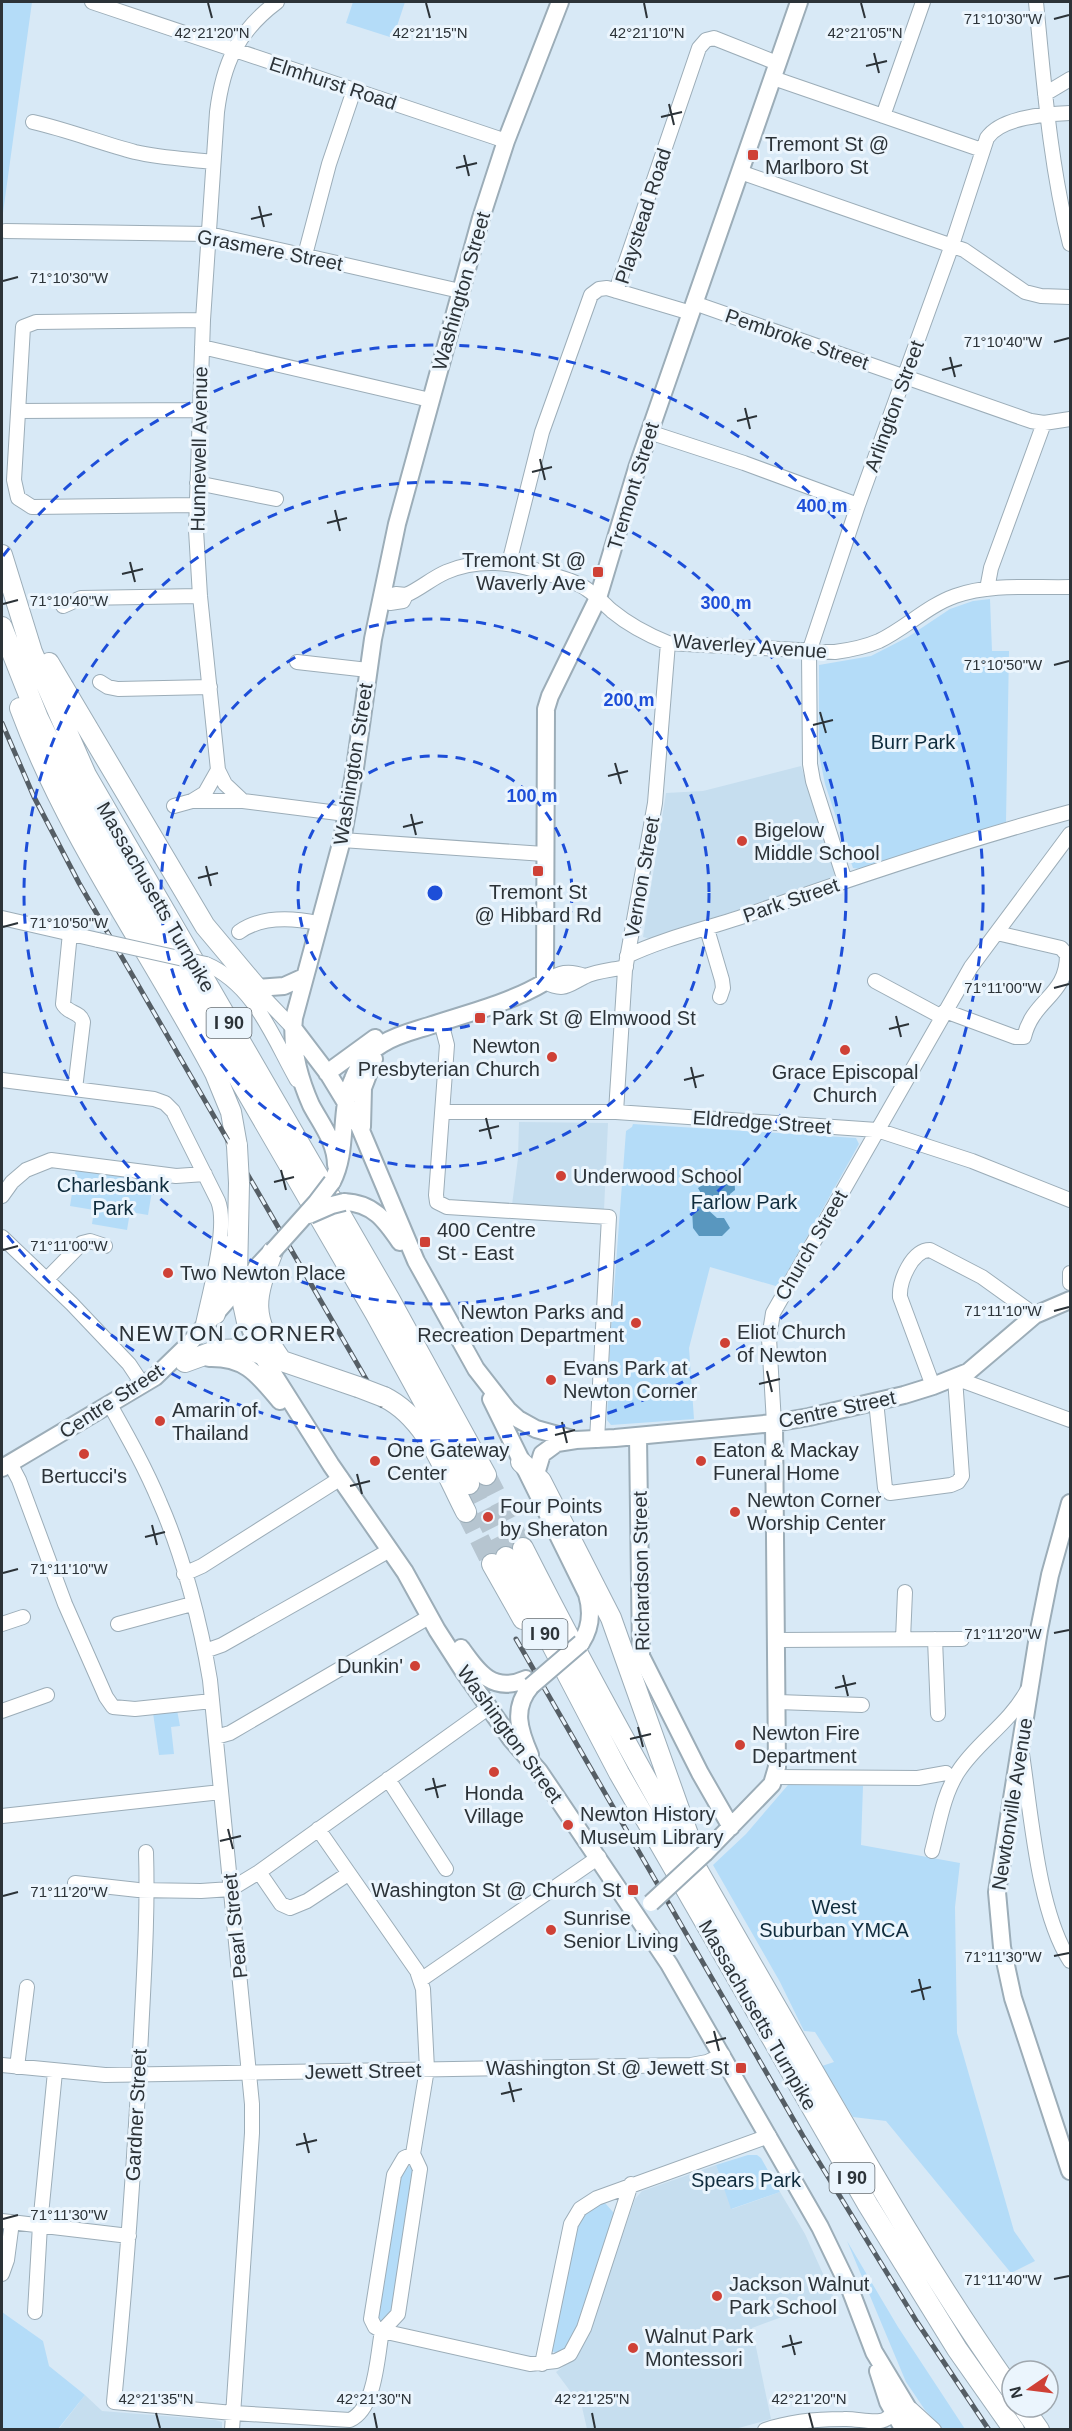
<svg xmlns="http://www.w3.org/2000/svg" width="1072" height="2431" font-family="Helvetica,sans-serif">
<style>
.built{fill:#c6deef}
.green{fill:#b4dcf8}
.water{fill:#5997bf}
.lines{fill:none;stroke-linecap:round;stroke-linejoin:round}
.highway-tunnel{stroke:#b6c5d0;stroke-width:20;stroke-dasharray:20 10;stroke-linecap:butt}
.minor-casing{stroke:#9cadb8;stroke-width:16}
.major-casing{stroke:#9cadb8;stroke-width:20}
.highway-casing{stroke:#9cadb8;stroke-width:22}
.minor{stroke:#fff;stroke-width:14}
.major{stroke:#fff;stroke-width:16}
.highway{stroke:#fff;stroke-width:20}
.rail-casing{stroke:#555e65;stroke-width:5}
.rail{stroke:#ebf5fd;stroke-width:3;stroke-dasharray:9;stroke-linecap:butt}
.minor-bridge-casing{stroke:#9cadb8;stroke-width:16;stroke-linecap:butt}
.major-bridge-casing{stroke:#9cadb8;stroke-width:20;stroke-linecap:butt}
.highway-bridge-casing{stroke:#9cadb8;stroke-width:22;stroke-linecap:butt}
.minor-bridge{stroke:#fff;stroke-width:14}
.major-bridge{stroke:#fff;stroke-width:16}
.highway-bridge{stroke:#fff;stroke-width:20}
.ticks{fill:none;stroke:#2c3338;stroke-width:2}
.ring{fill:none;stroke:#1d4ed8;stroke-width:3;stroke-dasharray:10 8}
.poi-dot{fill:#cf4136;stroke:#ebf5fd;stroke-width:2}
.labels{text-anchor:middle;stroke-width:6;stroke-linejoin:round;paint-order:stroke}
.shield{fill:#ebf5fd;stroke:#656d73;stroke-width:1.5}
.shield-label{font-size:18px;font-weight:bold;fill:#2c3338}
.street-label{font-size:20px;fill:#2c3338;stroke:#ebf5fd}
.poi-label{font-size:20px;fill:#2c3338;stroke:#ebf5fd;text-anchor:start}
.park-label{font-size:20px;fill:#0f2c3d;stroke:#ebf5fd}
.quarter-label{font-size:22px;letter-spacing:1.5px;fill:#2c3338;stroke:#ebf5fd}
.ticks-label{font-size:15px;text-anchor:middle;fill:#2c3338;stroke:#ebf5fd;stroke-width:6;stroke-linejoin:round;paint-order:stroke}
.centre{fill:#1d4ed8;stroke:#ebf5fd;stroke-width:3}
.ring-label{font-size:18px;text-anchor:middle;font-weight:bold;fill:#1d4ed8;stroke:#ebf5fd;stroke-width:6;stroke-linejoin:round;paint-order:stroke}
</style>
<rect width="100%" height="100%" fill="#d8e9f6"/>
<!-- built -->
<path class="built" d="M801,766L835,872L833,878L651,939L643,937L666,793L703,791Z
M519,1122L608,1123L604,1210L512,1205L518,1158Z
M716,2165L732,2209L780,2192L805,2234L834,2298L752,2328L771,2419L735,2429H587L582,2407L556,2372L576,2357L588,2336L635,2199L642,2191L651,2188Z
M85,2395L102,2411L215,2420L222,2422V2430H58Z"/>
<!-- green -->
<path class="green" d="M2,2H32L2,220Z
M353,2H405L393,38L346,23Z
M990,599L992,651H1009L1006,822L860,869L853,868L825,784L819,754V665L871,656L908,637L950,609L973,601Z
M633,1124L856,1138L859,1144L779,1287L710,1267L689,1348L694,1419L611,1425L607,1420L610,1343L626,1131L632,1127Z
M76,1168L154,1179L148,1215L130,1212L127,1230L92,1224L94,1210L70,1206Z
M177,1710L180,1726L171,1727L174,1754L159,1755L153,1713Z
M788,1785L863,1786L861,1845L960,1863L955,1907L957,2033L1014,2231L1035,2261L1011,2273L886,2121L853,2117L822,2066L834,2062L815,2032L804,2031L780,1982L713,1865L746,1834Z
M748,2155H757L761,2158L780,2192L731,2209L716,2165Z
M410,2166L416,2173L390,2320L383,2325L377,2322L400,2168Z
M605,2203L613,2212L614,2225L574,2339L560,2355L552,2351L551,2339L577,2222C585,2212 591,2204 605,2203Z
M847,2241L898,2327L965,2429H943L925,2410L906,2382Z
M2,2312L43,2341L49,2366L85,2395L58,2429H2Z"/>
<!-- water -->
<path class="water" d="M721,1170H729L734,1173L735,1190L730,1194V1205L716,1198L710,1201L707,1209L717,1218H724L730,1228L722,1236H699L693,1228L692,1209L701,1202L703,1197L698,1188L709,1181L714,1184L717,1183V1174Z"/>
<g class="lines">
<!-- highway-tunnel -->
<path class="highway-tunnel" d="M486,1475L523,1548
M469,1484L506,1557
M466,1512L492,1564"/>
<!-- minor casing -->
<g class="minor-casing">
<path id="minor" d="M92,2L506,141
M277,2C237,32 223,64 217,112L203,320L196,530L200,596L218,770L225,784L243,801L346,814
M1036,2C1044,83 1050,165 1070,244
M773,78L982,150
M1045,94L1070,79
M883,116L923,2
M33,122C68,130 101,143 135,152C161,158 187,159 213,162
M740,172L964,250L1025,292L1041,296L1070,297
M5,231L209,234L460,291
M305,255L329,164L354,90
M616,291L699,48L706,40L714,38L777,63
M694,303L1031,421L1044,423L1070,419
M202,347L430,400
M18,411L200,410
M649,432L744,463L858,505
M197,483L276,499
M196,505L32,507L18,498L14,480L23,327L36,322L203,320
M509,563L542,432L591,295L599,289L607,288L691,313
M987,589L991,568L1044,423
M406,595L396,594L381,598L390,603L403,601L406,595C420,589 432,578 446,572C479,558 512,562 545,573C559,577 576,581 588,590C597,596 604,604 612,611C629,625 648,635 668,643L835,652C850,650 865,647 879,641C906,628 927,606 955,596C991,583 1033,588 1070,587
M63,606L81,598L200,596
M297,662L368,670
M100,682L108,687L118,689L210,687
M192,801L205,793L218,770
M174,806L192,801H243
M342,840L544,854
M845,881L813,781L810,764L809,652L858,505L952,245L987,138C1001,117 1046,114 1070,113
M2,918L98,940
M707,929L722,980L723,988L720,997
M239,932C261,916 293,918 318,923
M70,933L63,1004C68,1014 80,1011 83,1022L75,1089
M627,956C667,937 711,928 753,913C858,876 962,841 1070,812
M206,964C255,985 273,1038 297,1080
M585,976C568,970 560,972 545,982C564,992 568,985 584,977C595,971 613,970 626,967
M875,981L942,1017
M252,985L294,1029
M945,1011L1015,1037H1024C1033,999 1067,996 1067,955L1061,948L997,933
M441,1022L447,1045L436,1195L437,1202L447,1207L609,1217L597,1440
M2,1080L154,1099L165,1103L173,1111L218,1201C229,1228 208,1298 202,1329
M442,1112H616L877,1130L972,1161L1070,1200
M616,1112L625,970L655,803L668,643
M2,1196L12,1182L26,1170L51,1160L176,1176L205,1174
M2,1237L72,1304L129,1364L143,1385
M1070,1273V1283
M47,1279L82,1243L90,1241L105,1246
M933,1386L900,1297C899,1281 912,1250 930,1250L982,1277L1035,1315
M876,1401L885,1488L890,1493L951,1485L958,1482L962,1476L955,1378L1070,1420
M110,1405C128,1437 146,1469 160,1503C183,1555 201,1625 210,1680L252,2104V2133L232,2430
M774,1423L769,1338L773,1313L971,967L1070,834
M10,1463L19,1480L65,1604L106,1697L113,1707L135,1709L212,1701
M184,1574L202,1566L341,1478
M2,1624L23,1617
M118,1624L192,1604
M903,1639L905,1592
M935,1639L938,1714
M778,1640L962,1639
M205,1651L222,1645L390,1550
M778,1702L862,1705
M2,1711L47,1695
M216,1737L230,1733L429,1617
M1022,1754C1031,1813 1038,1912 1070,1961
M776,1777L918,1778L946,1773
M388,1779L446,1869
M2,1816L221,1792
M318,1829L417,1971L423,1989L427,2069L413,2154L420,2169L398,2314L382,2331
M932,1851C939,1825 943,1795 958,1772C977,1742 1008,1725 1027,1691
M146,1852C148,1913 144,1973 141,2034C135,2157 126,2280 114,2402L233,2413L350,2420C376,2408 377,2357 382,2331
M259,1872L281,1904L290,1908L307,1901L348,1874
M75,1883L138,1890L201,1891L231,1889L259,1872L488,1708
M422,1979L599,1857
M2,2065L105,2075L691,2065L707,2062L723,2055
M17,2067L27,1987
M413,2154L404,2158L394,2175L371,2319L375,2327L382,2331L530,2364L556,2361L570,2354L584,2328L631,2184
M2,2221L129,2236
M2,2274L7,2260L12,2222
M35,2312L40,2225L55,2072
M542,2364L571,2224L580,2209L597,2198L769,2136
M911,2409L934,2430
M765,2430C791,2421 817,2419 844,2419C856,2418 877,2425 886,2419C892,2416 894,2409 896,2404"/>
</g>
<!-- major casing -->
<g class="major-casing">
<path id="major" d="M257,988L284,986L304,977
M294,1029L329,1075L357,1121L416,1261L476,1369L508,1410L518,1419L536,1429L572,1439
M327,1073L375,1038
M362,1127L363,1088L374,1059
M336,1165C336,1142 321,1124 311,1105C299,1078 291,1047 294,1018L342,840L355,768L373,639L397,524L481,218L506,141L560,2
M332,1182C349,1149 338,1112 353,1079C359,1064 368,1052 382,1044C396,1035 413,1031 429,1026C468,1013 510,1003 545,982L546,709L550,696L598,598L637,468L799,2
M344,1202C373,1203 385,1220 400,1242
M271,1252L256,1268L245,1294L246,1316L257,1348L331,1465L405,1572L437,1630L464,1672L511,1739L539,1771L669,1964L820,2227L850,2289L874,2352L921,2430
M209,1358C246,1357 258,1375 280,1401
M491,1399L587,1594C592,1611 591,1628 581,1643
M638,1436L641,1656L700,1773L731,1827
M2,1468L155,1377L188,1345L245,1280
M533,1484L542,1454L557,1443L576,1440L615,1438L774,1423L809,1417L904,1395L933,1386L968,1372L1035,1315L1070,1300
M1070,1503L1050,1575L1039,1630L997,1892L1002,1947L1013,1998L1070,2171
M461,1648C478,1672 493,1694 526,1679
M530,1755C519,1730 512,1708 531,1686
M705,1853L772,1784L777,1767L774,1423
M878,2371L888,2402L904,2430"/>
</g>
<!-- highway casing -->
<g class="highway-casing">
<path id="highway" d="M2,555L32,652L86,775L390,1300L486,1475
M2,627L38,718L82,808L375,1313L469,1484
M49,663L205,926L257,988
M20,708C68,838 150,950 215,1073L231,1112L237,1146
M239,1183L237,1276L247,1322
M273,1251C254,1299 250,1316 281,1360
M215,1314L228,1246
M185,1362L218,1350L247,1349L358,1387
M384,1397C427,1418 445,1472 466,1512
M521,1462L541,1481L611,1618L690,1840
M523,1548C605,1710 695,1867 786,2024C858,2148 929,2274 1012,2391
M506,1557L619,1773L868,2205L957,2349L1014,2430
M492,1564L523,1619
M1023,2407L1039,2430"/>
</g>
<!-- minor -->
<use href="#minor" class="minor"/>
<!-- major -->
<use href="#major" class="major"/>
<!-- highway -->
<use href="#highway" class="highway"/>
<!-- rail casing -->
<g class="rail-casing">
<path id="rail" d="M2,723L34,797L79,883L381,1405
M516,1639L803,2136L917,2322L989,2430"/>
</g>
<!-- rail -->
<use href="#rail" class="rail"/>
<!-- minor-bridge casing -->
<g class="minor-bridge-casing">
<path id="minor-bridge" d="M98,940L206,964"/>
</g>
<!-- major-bridge casing -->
<g class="major-bridge-casing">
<path id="major-bridge" d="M309,1215L332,1205L344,1202
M273,1251L316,1203L332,1182
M531,1686L581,1643
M651,1903L705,1853"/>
</g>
<!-- highway-bridge casing -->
<g class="highway-bridge-casing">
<path id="highway-bridge" d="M237,1146L239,1183
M358,1387L384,1397"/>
</g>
<!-- minor-bridge -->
<use href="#minor-bridge" class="minor-bridge"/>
<!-- major-bridge -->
<use href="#major-bridge" class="major-bridge"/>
<!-- highway-bridge -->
<use href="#highway-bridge" class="highway-bridge"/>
</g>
<!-- ticks -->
<path class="ticks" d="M208,3L212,18M426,3L430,18M644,3L647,18M861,3L865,18M1054,19L1069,15M874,53L879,73M866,66L887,61M669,104L674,125M661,117L682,112M464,155L469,176M456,168L477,163M259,206L264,227M251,219L272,214M3,281L18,277M1054,342L1069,338M950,357L955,377M942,370L962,365M745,408L750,429M737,421L757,416M540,459L545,480M532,472L552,467M335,510L340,531M327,523L347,518M130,562L135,582M122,574L143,569M3,604L18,600M1054,665L1069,661M820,712L826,733M813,725L833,720M615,763L621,784M608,776L628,771M411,814L416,835M403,827L423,822M206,866L211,886M198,878L218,873M3,927L18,923M1054,988L1069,984M896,1016L901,1037M889,1029L909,1024M691,1067L696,1088M684,1080L704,1075M486,1118L491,1139M479,1131L499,1126M281,1170L286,1190M274,1182L294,1177M3,1250L18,1246M1054,1311L1069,1307M767,1371L772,1392M759,1384L780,1379M562,1422L567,1443M555,1435L575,1430M357,1474L362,1494M350,1486L370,1481M152,1525L157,1545M145,1537L165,1532M3,1573L18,1569M1054,1633L1069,1630M843,1675L848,1696M835,1688L856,1683M638,1727L643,1747M630,1739L651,1734M433,1778L438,1798M425,1790L446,1785M228,1829L233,1849M220,1841L241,1836M3,1896L18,1892M1054,1956L1069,1953M919,1979L924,2000M911,1992L931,1987M714,2031L719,2051M706,2043L726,2038M509,2082L514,2102M501,2094L522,2089M304,2133L309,2153M296,2145L317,2140M3,2219L18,2215M1054,2279L1069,2276M790,2335L795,2355M782,2347L802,2342M156,2413L160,2428M374,2413L377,2428M592,2413L595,2428M809,2413L813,2428"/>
<!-- distance rings -->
<g class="ring">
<circle cx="435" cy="893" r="137"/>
<circle cx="435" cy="893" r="274"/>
<circle cx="435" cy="893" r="411"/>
<path d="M3 556A548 548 0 1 1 3 1230"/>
</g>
<!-- markers -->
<g class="poi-dot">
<rect x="747" y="149" width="12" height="12" rx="3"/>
<rect x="592" y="566" width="12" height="12" rx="3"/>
<circle cx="742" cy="841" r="6"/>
<rect x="532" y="865" width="12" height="12" rx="3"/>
<rect x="474" y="1012" width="12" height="12" rx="3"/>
<circle cx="845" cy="1050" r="6"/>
<circle cx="552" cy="1057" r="6"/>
<circle cx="561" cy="1176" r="6"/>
<rect x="419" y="1236" width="12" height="12" rx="3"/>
<circle cx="168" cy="1273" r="6"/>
<circle cx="636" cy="1323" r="6"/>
<circle cx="725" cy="1343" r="6"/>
<circle cx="551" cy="1380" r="6"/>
<circle cx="160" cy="1421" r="6"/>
<circle cx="84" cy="1454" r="6"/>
<circle cx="375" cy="1461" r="6"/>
<circle cx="701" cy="1461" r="6"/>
<circle cx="735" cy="1512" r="6"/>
<circle cx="488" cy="1517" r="6"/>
<circle cx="415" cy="1666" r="6"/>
<circle cx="740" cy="1745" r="6"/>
<circle cx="494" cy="1772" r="6"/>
<circle cx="568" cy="1825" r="6"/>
<rect x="627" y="1884" width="12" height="12" rx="3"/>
<circle cx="551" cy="1930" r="6"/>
<rect x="735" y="2062" width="12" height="12" rx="3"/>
<circle cx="717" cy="2296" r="6"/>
<circle cx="633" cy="2348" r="6"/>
</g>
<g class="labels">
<!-- shield labels -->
<g class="shield">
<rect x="206.5" y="1008" width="45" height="30" rx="4.5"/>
<rect x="522.5" y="1619" width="45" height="30" rx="4.5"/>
<rect x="829.5" y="2163" width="45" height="30" rx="4.5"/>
</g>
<g class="shield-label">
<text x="229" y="1029">I 90</text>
<text x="545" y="1640">I 90</text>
<text x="852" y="2184">I 90</text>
</g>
<!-- street labels -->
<g class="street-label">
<text transform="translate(333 83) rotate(18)" y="7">Elmhurst Road</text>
<text transform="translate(643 216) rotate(-72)" y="7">Playstead Road</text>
<text transform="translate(270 250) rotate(11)" y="7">Grasmere Street</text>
<text transform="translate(461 291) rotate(-74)" y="7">Washington Street</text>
<text transform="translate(797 339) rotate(19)" y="7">Pembroke Street</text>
<text transform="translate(894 406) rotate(-70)" y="7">Arlington Street</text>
<text transform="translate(199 449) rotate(-89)" y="7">Hunnewell Avenue</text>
<text transform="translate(633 486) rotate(-73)" y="7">Tremont Street</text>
<text transform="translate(750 646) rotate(4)" y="7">Waverley Avenue</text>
<text transform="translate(353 764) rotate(-81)" y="7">Washington Street</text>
<text transform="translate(642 877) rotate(-80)" y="7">Vernon Street</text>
<text transform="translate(156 897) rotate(60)" y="7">Massachusetts Turnpike</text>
<text transform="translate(791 900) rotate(-19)" y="7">Park Street</text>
<text transform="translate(762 1122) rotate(4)" y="7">Eldredge Street</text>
<text transform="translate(811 1245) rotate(-60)" y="7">Church Street</text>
<text transform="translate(111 1401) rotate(-33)" y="7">Centre Street</text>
<text transform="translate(837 1409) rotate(-12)" y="7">Centre Street</text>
<text transform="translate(641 1571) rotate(-91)" y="7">Richardson Street</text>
<text transform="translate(510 1734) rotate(54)" y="7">Washington Street</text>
<text transform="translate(1012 1804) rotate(-81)" y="7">Newtonville Avenue</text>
<text transform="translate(235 1926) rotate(-96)" y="7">Pearl Street</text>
<text transform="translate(758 2015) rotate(60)" y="7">Massachusetts Turnpike</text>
<text transform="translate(363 2071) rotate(-1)" y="7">Jewett Street</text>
<text transform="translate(136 2115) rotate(-87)" y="7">Gardner Street</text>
</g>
<!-- poi labels -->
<g class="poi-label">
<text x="765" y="151">Tremont St @<tspan x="765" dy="23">Marlboro St</tspan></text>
<text x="586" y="567" text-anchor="end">Tremont St @<tspan x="586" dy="23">Waverly Ave</tspan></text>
<text x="754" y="837">Bigelow<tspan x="754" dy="23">Middle School</tspan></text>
<text x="538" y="899" text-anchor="middle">Tremont St<tspan x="538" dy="23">@ Hibbard Rd</tspan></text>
<text x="492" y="1025">Park St @ Elmwood St</text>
<text x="540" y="1053" text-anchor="end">Newton<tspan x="540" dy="23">Presbyterian Church</tspan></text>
<text x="845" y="1079" text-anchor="middle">Grace Episcopal<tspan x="845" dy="23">Church</tspan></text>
<text x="573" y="1183">Underwood School</text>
<text x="437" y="1237">400 Centre<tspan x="437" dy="23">St - East</tspan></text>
<text x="180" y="1280">Two Newton Place</text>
<text x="624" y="1319" text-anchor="end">Newton Parks and<tspan x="624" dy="23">Recreation Department</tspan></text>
<text x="737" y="1339">Eliot Church<tspan x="737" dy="23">of Newton</tspan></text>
<text x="563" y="1375">Evans Park at<tspan x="563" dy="23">Newton Corner</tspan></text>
<text x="172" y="1417">Amarin of<tspan x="172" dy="23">Thailand</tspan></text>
<text x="387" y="1457">One Gateway<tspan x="387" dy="23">Center</tspan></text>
<text x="713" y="1457">Eaton &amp; Mackay<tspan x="713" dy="23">Funeral Home</tspan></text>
<text x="84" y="1483" text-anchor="middle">Bertucci's</text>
<text x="747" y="1507">Newton Corner<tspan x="747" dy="23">Worship Center</tspan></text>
<text x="500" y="1513">Four Points<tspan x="500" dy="23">by Sheraton</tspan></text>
<text x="403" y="1673" text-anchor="end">Dunkin'</text>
<text x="752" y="1740">Newton Fire<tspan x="752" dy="23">Department</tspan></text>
<text x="494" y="1800" text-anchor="middle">Honda<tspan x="494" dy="23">Village</tspan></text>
<text x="580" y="1821">Newton History<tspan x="580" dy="23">Museum Library</tspan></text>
<text x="621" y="1897" text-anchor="end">Washington St @ Church St</text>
<text x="563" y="1925">Sunrise<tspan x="563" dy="23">Senior Living</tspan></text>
<text x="729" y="2075" text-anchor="end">Washington St @ Jewett St</text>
<text x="729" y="2291">Jackson Walnut<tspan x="729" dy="23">Park School</tspan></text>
<text x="645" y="2343">Walnut Park<tspan x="645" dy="23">Montessori</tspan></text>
</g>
<!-- park labels -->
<g class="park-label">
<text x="913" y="749">Burr Park</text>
<text x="113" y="1192">Charlesbank<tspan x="113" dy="23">Park</tspan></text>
<text x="744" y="1209">Farlow Park</text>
<text x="834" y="1914">West<tspan x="834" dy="23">Suburban YMCA</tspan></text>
<text x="746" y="2187">Spears Park</text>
</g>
<!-- quarter labels -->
<g class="quarter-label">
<text x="228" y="1341">NEWTON CORNER</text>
</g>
</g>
<g class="ticks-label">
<text x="1003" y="24">71°10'30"W</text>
<text x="430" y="38">42°21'15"N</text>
<text x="647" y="38">42°21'10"N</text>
<text x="212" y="38">42°21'20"N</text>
<text x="865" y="38">42°21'05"N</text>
<text x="69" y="283">71°10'30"W</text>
<text x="1003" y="347">71°10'40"W</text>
<text x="69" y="606">71°10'40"W</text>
<text x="1003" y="670">71°10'50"W</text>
<text x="69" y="928">71°10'50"W</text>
<text x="1003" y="993">71°11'00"W</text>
<text x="69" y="1251">71°11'00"W</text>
<text x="1003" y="1316">71°11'10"W</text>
<text x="69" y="1574">71°11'10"W</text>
<text x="1003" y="1639">71°11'20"W</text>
<text x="69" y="1897">71°11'20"W</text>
<text x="1003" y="1962">71°11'30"W</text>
<text x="69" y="2220">71°11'30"W</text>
<text x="1003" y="2285">71°11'40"W</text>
<text x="156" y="2404">42°21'35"N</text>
<text x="374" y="2404">42°21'30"N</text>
<text x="592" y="2404">42°21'25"N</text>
<text x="809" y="2404">42°21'20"N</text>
</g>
<circle cx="435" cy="893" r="9" class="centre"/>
<g class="ring-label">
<text x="822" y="512">400 m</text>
<text x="726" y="609">300 m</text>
<text x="629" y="706">200 m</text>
<text x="532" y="802">100 m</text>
</g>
<!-- border -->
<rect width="1072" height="2431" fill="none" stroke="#2c3338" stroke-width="6"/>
<!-- north arrow -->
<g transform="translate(1030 2389) rotate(256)"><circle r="28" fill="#ebf5fd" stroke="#9fa7ae" stroke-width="1.5"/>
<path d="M0-4.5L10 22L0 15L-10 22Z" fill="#cf4136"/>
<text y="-9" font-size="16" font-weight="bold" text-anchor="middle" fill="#2c3338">N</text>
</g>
</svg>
